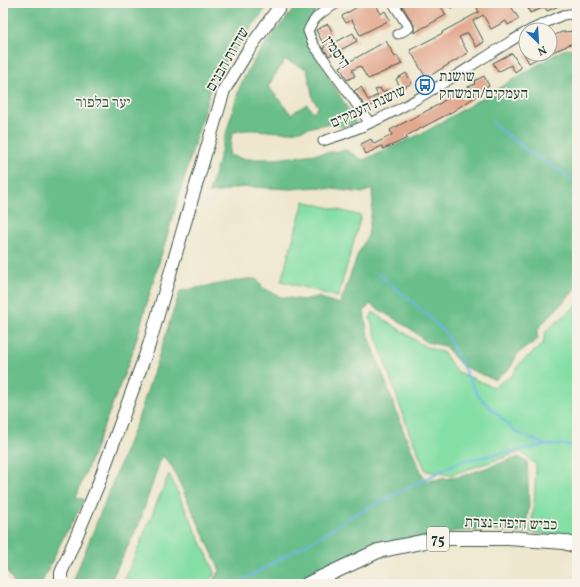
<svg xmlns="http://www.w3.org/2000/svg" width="580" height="587" font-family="Vollkorn,'Frank Ruhl Libre',serif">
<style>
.green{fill:#84dfa5;stroke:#528e6c}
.forest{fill:#6bbe8a;stroke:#457e5f;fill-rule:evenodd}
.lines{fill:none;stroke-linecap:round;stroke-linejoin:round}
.stream{stroke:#6eb5e6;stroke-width:2}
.building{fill:#e3a990}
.minor-casing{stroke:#3e564b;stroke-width:11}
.major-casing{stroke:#3e564b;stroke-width:14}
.highway-casing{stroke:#3e564b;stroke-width:16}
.minor{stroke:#fff;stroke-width:9}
.major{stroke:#fff;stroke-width:12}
.highway{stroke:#fff;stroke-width:14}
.labels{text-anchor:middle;stroke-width:3.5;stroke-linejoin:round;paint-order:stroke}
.shield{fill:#f7f3e8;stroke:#60746a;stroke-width:1}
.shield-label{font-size:14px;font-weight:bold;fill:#1f3d34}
.street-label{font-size:15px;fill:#1f3d34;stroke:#f7f3e8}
.poi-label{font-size:15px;fill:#1f3d34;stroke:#f7f3e8;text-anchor:start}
.park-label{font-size:15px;fill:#335d4b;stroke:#f7f3e8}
</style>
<rect width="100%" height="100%" fill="#f7f3e8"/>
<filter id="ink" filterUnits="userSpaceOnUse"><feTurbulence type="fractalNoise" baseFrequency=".025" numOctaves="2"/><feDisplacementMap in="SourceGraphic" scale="8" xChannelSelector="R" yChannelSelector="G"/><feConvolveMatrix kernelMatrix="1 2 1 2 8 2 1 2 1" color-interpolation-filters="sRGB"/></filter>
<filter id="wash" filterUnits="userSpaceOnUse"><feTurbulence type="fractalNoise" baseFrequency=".012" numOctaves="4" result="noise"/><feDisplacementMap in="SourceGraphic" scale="16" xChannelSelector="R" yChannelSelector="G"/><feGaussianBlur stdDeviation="0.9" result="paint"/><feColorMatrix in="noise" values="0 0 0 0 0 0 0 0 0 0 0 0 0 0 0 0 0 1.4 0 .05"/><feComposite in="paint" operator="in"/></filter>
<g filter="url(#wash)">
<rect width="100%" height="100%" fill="#eee7cd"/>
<!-- green -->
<path class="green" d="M304,201L361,216L338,297L281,281Z
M577,305V539L530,532L534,507L536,465L521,452L450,475L426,471L409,432L370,319L373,312L424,346L444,353L456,371L493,387L512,376L520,363L543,344L546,331Z
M169,474L215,572L210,581L211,584H122L126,577Z"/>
<!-- forest -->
<path class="forest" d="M3,3H270L220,69L211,88L131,357L76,497L85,500L62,540L41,584H14L3,563Z
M299,3H327L316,10L312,18L315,54L356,123L343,127C326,119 306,131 288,132C269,133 250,126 232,133L229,155L243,159H277L346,150L363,160L425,132L561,51L577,46V288L540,326L537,332L538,339L517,354L511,367L495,380L462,366L445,346L426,342L411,329L370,304L364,311L367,331L403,430L425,481L459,477L519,457L527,462L529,506L525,533L488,530L457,531L366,549L337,561L292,584H217L214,578L220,571L216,561L172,467L162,455L139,524L109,584H72L138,419L180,291L247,279H256L263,288L281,297L303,300L317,297L340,304L358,254L368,235L373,203L372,189L362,193L318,187L291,189L250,187L234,188L221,192L209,193L239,89C252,56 277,30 299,3ZM285,60L307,69L313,99L319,107L313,112L307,104L291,114L268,86Z"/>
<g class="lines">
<!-- stream -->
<path class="stream" d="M492,122L525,149L577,182
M377,273L416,305L445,332L478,396L516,432L546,445H577
M236,584L324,534L350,517L461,461L546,445"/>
</g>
<g id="blocks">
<!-- building -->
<path class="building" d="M364,3H375L381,14L385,11L390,20L360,35L352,20L346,23L342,16Z
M403,3H439L446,15L414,33V25L401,4Z
M485,3H509L519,19L508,25L506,21L491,29L483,15L473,21L484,42L476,47L468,33L459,37L468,53L426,78L410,50L443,33L442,32L479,12L477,8Z
M529,3H566L547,11L545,7L530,13L526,4Z
M328,24L333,33L330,35L334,43L353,33L357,41L329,56L323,48L325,47L316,30Z
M577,31V43L567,45V46L550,53V37L562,32Z
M386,41L395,57L397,55L402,64L368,79L360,66L352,70L355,76L347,80L340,67Z
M512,53L521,68L515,72L511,65L498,72L493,63Z
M524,54H545L529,63Z
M406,73L412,83L401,89L396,79Z
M484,76L489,86L475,93L477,96L450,113L406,136L407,138L397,143L383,149L382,146L366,154L361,144L371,139L374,144L392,135L390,130L434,107L448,98L447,96L475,84L474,81Z
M361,87L368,100L378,95L375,90L380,88L382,92L387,90L390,95L367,108L354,91Z"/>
</g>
</g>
<g filter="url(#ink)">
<use href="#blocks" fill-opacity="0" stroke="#3e564b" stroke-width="1"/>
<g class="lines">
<!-- minor casing -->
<g class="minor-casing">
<path id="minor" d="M338,3C325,10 314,16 308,31L313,44L370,123
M393,3L409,28L398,34
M452,3H453
M530,30L563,15L577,13
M323,141C397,119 460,71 526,32"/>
</g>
<!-- major casing -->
<g class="major-casing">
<path id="major" d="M61,584V573L98,485L149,345L224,90L249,49L282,3"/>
</g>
<!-- highway casing -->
<g class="highway-casing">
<path id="highway" d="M308,584L378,551L440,538H508L564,542L577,546"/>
</g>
<!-- minor -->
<use href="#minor" class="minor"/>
<!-- major -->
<use href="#major" class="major"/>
<!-- highway -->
<use href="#highway" class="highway"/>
</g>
</g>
<!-- icons -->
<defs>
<g id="bus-ring" transform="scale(1)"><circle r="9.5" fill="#f7f3e8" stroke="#1f6fb2" stroke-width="1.5"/><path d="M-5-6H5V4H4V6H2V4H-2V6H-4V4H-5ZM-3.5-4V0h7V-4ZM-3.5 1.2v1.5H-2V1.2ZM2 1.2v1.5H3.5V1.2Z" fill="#1f6fb2"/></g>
</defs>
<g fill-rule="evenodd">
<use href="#bus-ring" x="425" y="85"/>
</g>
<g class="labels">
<!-- shield labels -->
<rect class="shield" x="427" y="527" width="22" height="24" rx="3"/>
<g class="shield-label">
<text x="438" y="544">75</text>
</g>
<!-- street labels -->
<g class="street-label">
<text transform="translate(337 52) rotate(55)" y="5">היסמין</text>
<text transform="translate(227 59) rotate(-60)" y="5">שדרות הבנים</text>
<text transform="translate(368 106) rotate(-25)" y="5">שושנת העמקים</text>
<text transform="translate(511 523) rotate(2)" y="5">כביש חיפה-נצרת</text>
</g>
<!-- poi labels -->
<g class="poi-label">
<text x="439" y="81">שושנת<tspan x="439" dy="17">העמקים/המשחק</tspan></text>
</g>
<!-- park labels -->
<g class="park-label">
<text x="103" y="107">יער בלפור</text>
</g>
</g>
<!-- margin -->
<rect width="580" height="587" fill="none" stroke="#f7f3e8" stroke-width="16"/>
<!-- north arrow -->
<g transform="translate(538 42) rotate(155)"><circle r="19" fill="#f7f3e8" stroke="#a1aaa0"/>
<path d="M0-3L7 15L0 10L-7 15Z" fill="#1f6fb2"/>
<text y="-6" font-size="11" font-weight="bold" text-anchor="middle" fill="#1f3d34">N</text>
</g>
</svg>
